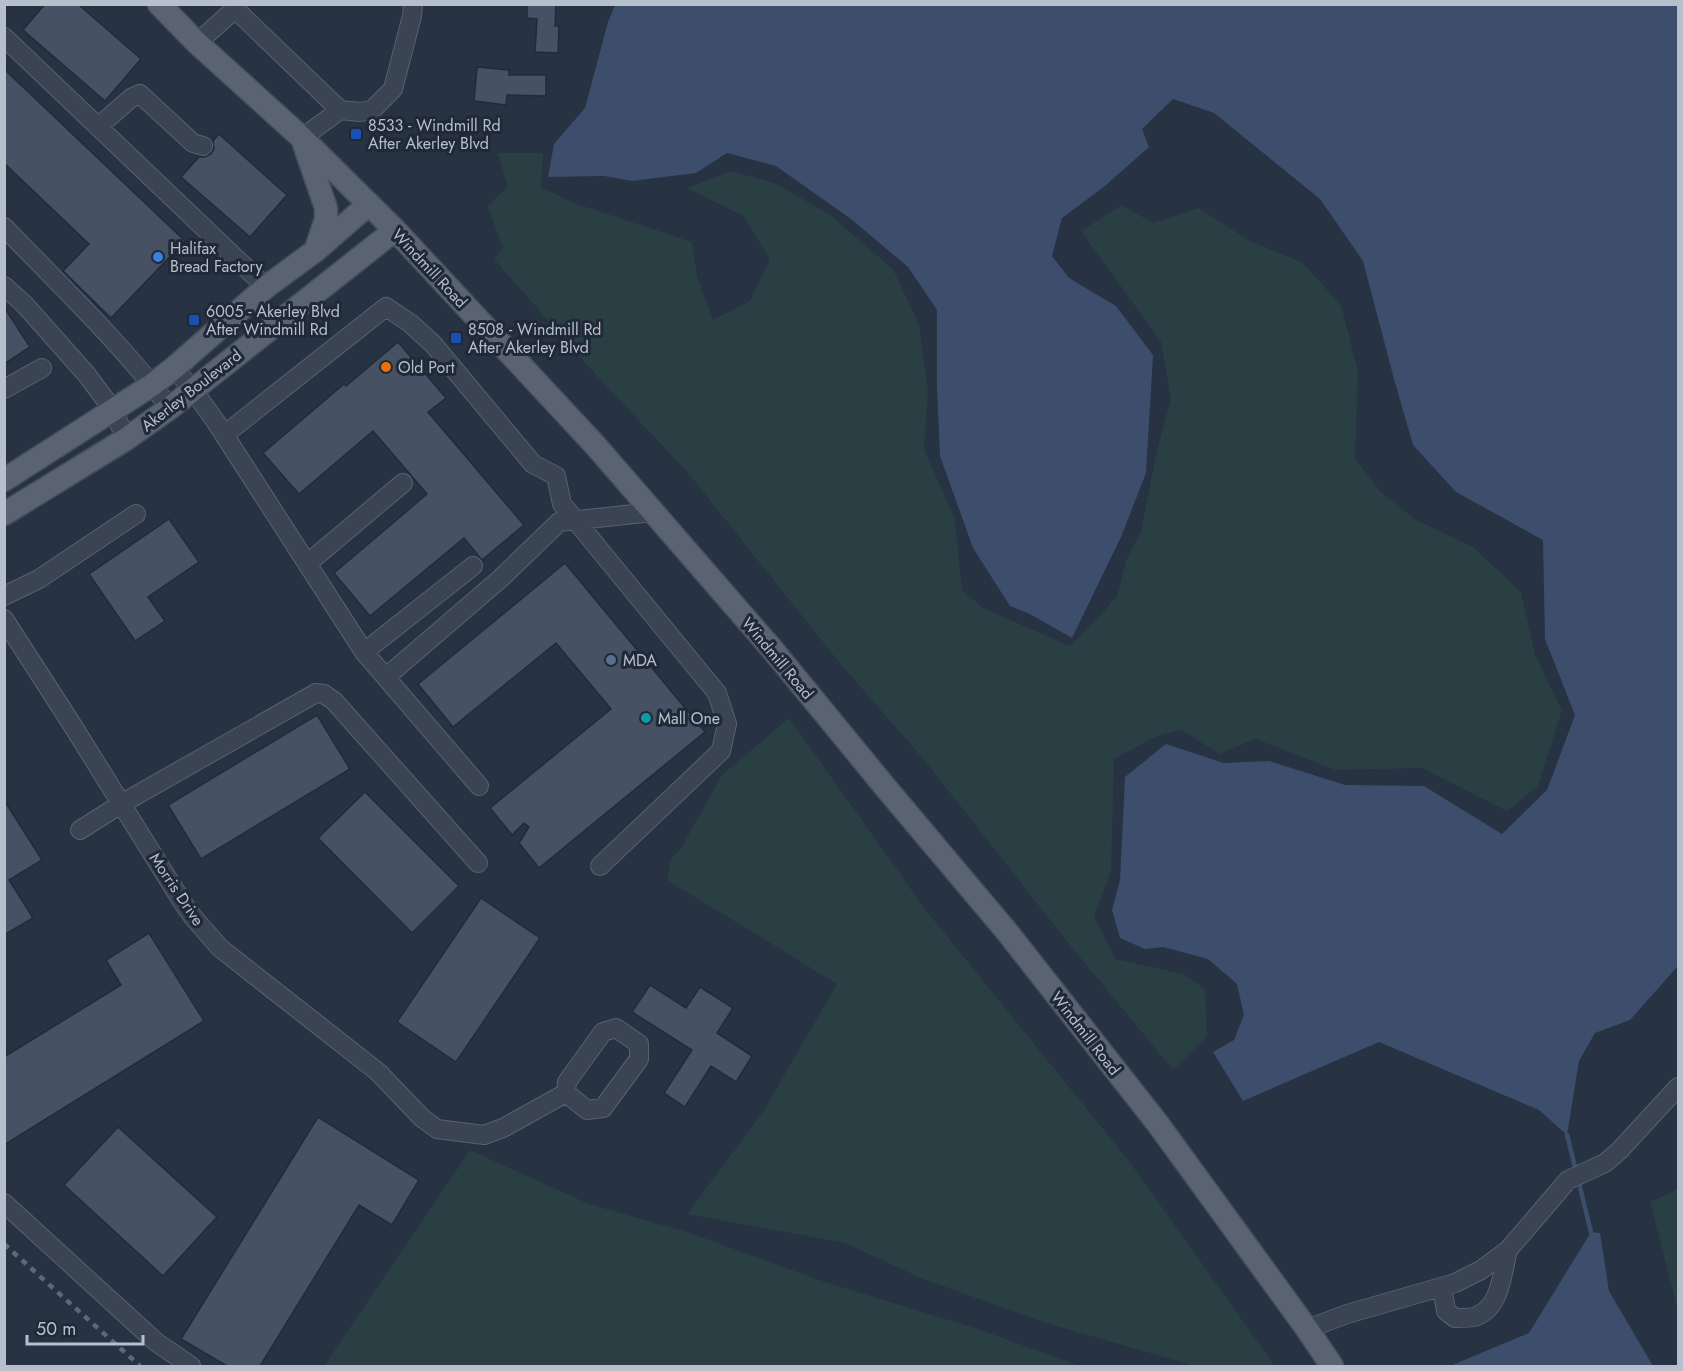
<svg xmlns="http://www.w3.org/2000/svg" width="1683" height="1371" font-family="Jost,sans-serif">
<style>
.green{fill:#293f43}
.water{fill:#3c4e6b}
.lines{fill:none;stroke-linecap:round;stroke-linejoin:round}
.stream{stroke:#3c4e6b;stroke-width:4.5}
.building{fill:#465264;stroke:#222b39;stroke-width:1.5}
.minor-casing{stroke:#59626f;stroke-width:20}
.major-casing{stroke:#454d5b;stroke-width:25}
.minor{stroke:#3b4452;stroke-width:18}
.major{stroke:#596372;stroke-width:22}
.rail{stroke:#5d6879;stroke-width:4.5;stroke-dasharray:6 6;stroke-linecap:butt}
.transit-dot{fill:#1a4fb4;stroke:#202937;stroke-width:2}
.shop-dot{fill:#3f7fe0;stroke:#202937;stroke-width:2}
.food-dot{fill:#e8710a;stroke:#202937;stroke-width:2}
.service-dot{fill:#5c6f8a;stroke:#202937;stroke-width:2}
.culture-dot{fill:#0f9aa8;stroke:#202937;stroke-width:2}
.labels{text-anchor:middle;stroke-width:6;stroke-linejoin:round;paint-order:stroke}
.poi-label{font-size:16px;fill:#b8bfcc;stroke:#202937;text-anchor:start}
.street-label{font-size:16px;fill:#b8bfcc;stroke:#202937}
</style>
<rect width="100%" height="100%" fill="#273242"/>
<!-- green -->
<path class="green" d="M498,153H543L541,187L571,202L692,242L697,276L713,320L750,301L770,259L743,216L686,188L732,171L774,183L829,214L893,269L919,324L928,390L924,449L955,519L962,590L983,608L1070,646L1097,619L1117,596L1127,558L1141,532L1156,454L1171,399L1161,342L1081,231L1122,205L1153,223L1199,208L1248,240L1303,263L1341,305L1358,372L1355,459L1382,493L1415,519L1473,547L1521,592L1535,655L1562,710L1538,786L1507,811L1422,768L1336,770L1255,739L1220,754L1181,730L1157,736L1114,759L1111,871L1094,917L1115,959L1184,974L1205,989L1207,1036L1173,1070L1065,939L925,761L838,661L689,474L597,376L494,259L503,247L487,206L508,187Z
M789,718L925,909L1129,1161L1275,1366H1195L1046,1323L923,1279L845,1243L687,1214L761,1115L837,984L667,880L671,859L681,848L722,775Z
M470,1150L589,1204L690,1233L822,1281L981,1330L1080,1366H324Z
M1678,1189V1310L1650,1202Z"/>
<!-- water -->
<path class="water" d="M615,5H1678V966L1630,1020L1595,1033L1579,1061L1567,1135L1539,1110L1379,1042L1243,1101L1213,1052L1234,1040L1244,1015L1237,984L1208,959L1163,947L1145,949L1120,938L1112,910L1120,880L1125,777L1166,744L1224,763L1269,761L1345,785L1424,786L1502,834L1547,790L1575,715L1545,639L1543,540L1456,492L1413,445L1394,379L1363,261L1320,199L1214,113L1173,99L1142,129L1149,147L1105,186L1062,218L1052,256L1069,278L1116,306L1153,355L1146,473L1121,537L1072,638L1030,614L1010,606L973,548L940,456L937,387V310L908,267L851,219L776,166L727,153L696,173L632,181L604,176L548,177L554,144L585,108L608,22Z
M1591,1232L1600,1233L1609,1291L1653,1366H1450L1529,1333Z"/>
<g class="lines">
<!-- stream -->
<path class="stream" d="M1567,1135L1576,1171
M1578,1179L1591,1232"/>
</g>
<!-- building -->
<path class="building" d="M45,4H78L141,59L105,101L23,30Z
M527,4H556L555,26H559L558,53L535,52L537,19L527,18Z
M477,67L509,70V75H546V96L507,95L506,105L474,101Z
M4,69L185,241L111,318L63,271L89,244L4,163Z
M219,134L287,195L250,237L181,177L199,157H205L211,154L214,149L213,141Z
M4,307L30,347L4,364Z
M398,342L446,398L428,412L524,525L482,560L464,538L370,616L334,573L427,494L373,431L299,494L263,453L344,384L346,386Z
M169,519L199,562L148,597L165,621L135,641L89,574Z
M565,563L705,732L539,868L519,843L529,827L524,823L512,835L490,808L611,709L556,643L453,727L418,684Z
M317,715L350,769L201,859L168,805Z
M365,792L459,886L412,933L318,838Z
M4,800L42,860L9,880L33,918L4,935Z
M481,898L540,938L456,1062L397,1022Z
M149,933L204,1021L4,1145V1057L121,985L106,960Z
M650,985L686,1008L700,987L733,1008L717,1033L752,1056L736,1082L711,1066L685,1107L664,1093L692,1050L632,1012Z
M318,1117L419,1180L392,1225L359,1205L260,1366H227L181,1339Z
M118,1127L217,1217L163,1276L64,1185Z"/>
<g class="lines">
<!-- minor casing -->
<g class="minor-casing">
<path id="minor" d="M4,37L266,287
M197,43L235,9L340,110
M98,127L131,98L140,94L193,143L203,146
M302,138L340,110L360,112L372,110L393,89L412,16L413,4
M4,227C61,286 121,343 170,408
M4,286L25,305L87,375L113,410L126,439
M174,368L193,390L216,422L364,652L479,786
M4,389L42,368
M224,435L386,307L410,323L433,344L533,464L556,476L562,504L717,693L727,724L721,751L600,866
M308,563L403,483
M4,596L39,579L136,514
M4,619L71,723L183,903L193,917L220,948L378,1072L422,1118L437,1129L484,1135L503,1128L566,1093L567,1082L603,1032L616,1028L639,1044V1059L603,1108L587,1110L566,1093
M364,652L473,566
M386,677L500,579L559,522L653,512
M80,830L121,804L316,693L324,694L334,701L478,863
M4,1203L156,1342L191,1366
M1442,1287L1446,1311L1455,1318C1461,1318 1468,1318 1474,1317C1501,1309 1502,1273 1508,1250
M1307,1329L1347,1314L1455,1283L1481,1270L1508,1250L1568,1180L1605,1163L1619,1151L1678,1087"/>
</g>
<!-- major casing -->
<g class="major-casing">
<path id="major" d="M159,4L197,43L302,138L395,230L595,445L772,649L886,788L1008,933L1158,1124L1307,1329L1332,1366
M304,144L326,208V219L316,249
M4,480L152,385L174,368L266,287L315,251L369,204
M4,514L126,439L170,408L395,230"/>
</g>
<!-- minor -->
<use href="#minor" class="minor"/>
<!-- major -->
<use href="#major" class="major"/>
<!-- rail -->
<path class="rail" d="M4,1244L140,1366"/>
</g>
<!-- markers -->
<g class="transit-dot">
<rect x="350" y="128" width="12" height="12" rx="3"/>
<rect x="188" y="314" width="12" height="12" rx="3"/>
<rect x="450" y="332" width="12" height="12" rx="3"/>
</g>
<circle class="shop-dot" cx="158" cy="257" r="6"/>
<circle class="food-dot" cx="386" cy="367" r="6"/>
<circle class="service-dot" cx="611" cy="660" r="6"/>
<circle class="culture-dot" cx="646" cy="718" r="6"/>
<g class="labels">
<!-- poi labels -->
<g class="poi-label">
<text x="368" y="131">8533 - Windmill Rd<tspan x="368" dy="18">After Akerley Blvd</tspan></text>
<text x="170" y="254">Halifax<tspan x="170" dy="18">Bread Factory</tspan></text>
<text x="206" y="317">6005 - Akerley Blvd<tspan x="206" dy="18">After Windmill Rd</tspan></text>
<text x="468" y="335">8508 - Windmill Rd<tspan x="468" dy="18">After Akerley Blvd</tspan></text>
<text x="398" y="373">Old Port</text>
<text x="623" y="666">MDA</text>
<text x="658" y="724">Mall One</text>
</g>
<!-- street labels -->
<g class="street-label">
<text transform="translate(430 268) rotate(47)" y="6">Windmill Road</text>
<text transform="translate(191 390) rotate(-38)" y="6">Akerley Boulevard</text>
<text transform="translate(778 658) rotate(50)" y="6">Windmill Road</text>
<text transform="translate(177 889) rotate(56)" y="6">Morris Drive</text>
<text transform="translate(1086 1033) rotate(52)" y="6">Windmill Road</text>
</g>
</g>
<!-- border -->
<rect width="1683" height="1371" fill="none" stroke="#b8bfcc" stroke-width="12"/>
<!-- scale -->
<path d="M27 1335v9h116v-9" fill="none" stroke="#b8bfcc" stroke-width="3"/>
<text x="36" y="1335" font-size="18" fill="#b8bfcc" stroke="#202937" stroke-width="4.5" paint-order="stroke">50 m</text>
</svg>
